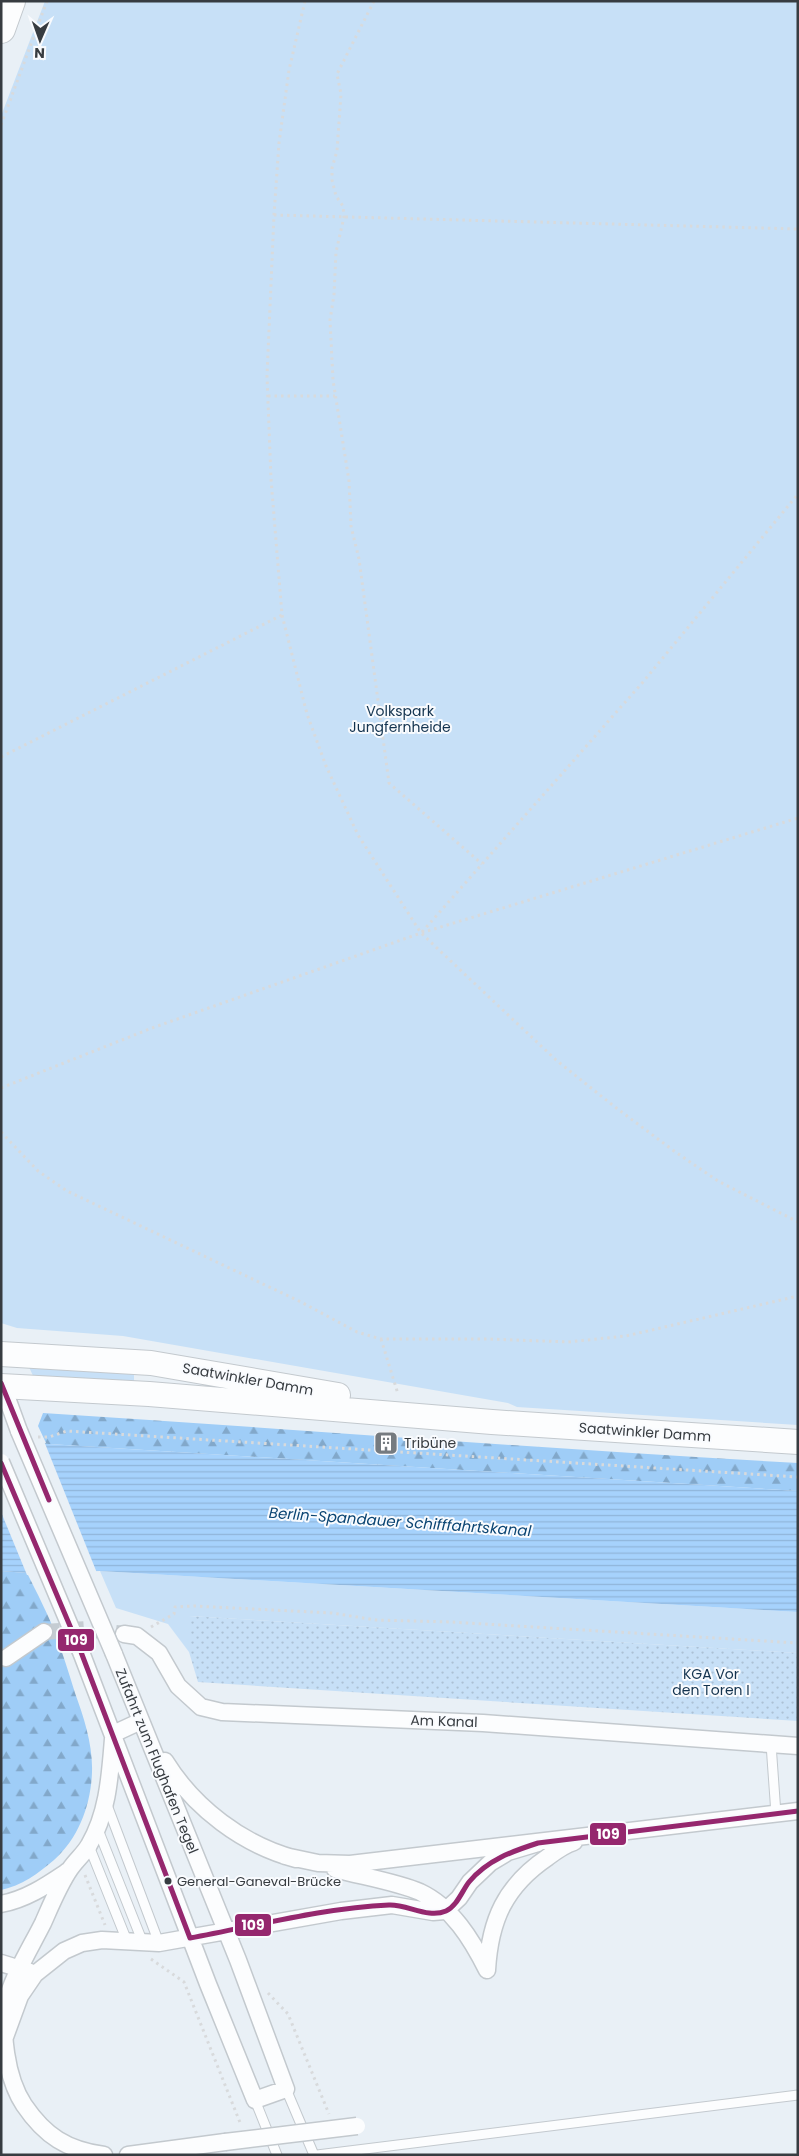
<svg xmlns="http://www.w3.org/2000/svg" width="799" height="2156" font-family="Poppins,sans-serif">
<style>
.green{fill:#c7e0f7}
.forest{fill:url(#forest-firs)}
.garden{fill:url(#garden-dots)}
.water{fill:url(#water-rules)}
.pier{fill:#e9f0f6}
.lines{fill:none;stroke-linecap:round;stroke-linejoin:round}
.street-tunnel{stroke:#c5ccd2;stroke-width:16;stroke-dasharray:16 8;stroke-linecap:butt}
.lane-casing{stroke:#c3c9ce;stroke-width:11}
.street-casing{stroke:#c3c9ce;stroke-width:19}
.secondary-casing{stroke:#c3c9ce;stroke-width:26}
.highway-casing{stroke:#c3c9ce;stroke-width:30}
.path{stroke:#d8dadc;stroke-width:3;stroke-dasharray:2.5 4;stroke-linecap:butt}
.lane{stroke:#fcfdfe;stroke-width:9}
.street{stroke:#fcfdfe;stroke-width:16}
.secondary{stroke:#fcfdfe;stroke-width:24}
.highway{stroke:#fcfdfe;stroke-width:28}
.street-bridge-casing{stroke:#c3c9ce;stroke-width:19;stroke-linecap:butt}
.street-bridge{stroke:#fcfdfe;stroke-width:16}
.bus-1-casing{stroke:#f9fbfe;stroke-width:9}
.bus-1{stroke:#95276e;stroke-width:5}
.bus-dot{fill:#373c41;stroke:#f9fbfe;stroke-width:2}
.labels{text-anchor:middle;stroke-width:4;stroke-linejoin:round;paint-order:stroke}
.bus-label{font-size:13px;fill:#373c41;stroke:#f9fbfe;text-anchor:start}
.park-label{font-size:14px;fill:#13334f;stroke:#f9fbfe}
.street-label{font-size:14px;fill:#373c41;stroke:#f9fbfe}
.poi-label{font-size:14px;fill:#373c41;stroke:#f9fbfe;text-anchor:start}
.water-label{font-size:15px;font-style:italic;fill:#0b4573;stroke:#f9fbfe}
.line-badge{stroke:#f9fbfe;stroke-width:2}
.badge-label{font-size:14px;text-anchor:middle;font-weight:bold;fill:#fff}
</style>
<defs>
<pattern id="forest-firs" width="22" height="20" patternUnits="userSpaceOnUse" patternTransform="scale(1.25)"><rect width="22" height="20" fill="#9fcdf7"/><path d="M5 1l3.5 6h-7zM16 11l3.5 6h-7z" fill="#82a8ca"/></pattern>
<pattern id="garden-dots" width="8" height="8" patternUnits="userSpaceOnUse" patternTransform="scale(1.25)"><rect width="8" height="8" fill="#c7e0f7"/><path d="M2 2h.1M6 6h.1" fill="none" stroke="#acc1d5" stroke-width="1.8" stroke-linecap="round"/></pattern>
<pattern id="water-rules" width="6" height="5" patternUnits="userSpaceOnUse" patternTransform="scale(1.25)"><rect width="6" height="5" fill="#a6d2fc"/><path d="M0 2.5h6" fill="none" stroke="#90b5d9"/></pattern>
</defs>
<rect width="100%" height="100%" fill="#e9f0f6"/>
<!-- green -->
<path class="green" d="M45,1H798V1425L517,1407L508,1403L123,1336L17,1328L1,1323V116Z
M29,1367L134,1373V1385L34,1378Z
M100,1571L798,1612V1653L189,1616V1652L168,1624L116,1608Z"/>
<!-- forest -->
<path class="forest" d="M43,1413C295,1429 546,1449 798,1463V1491L1,1441L46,1443L38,1426Z
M1,1571L27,1573C37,1593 48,1614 56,1635C63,1654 69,1674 75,1693C84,1718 93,1745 92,1772C91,1804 79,1838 54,1860C39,1873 21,1886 1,1890Z"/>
<!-- garden -->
<path class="garden" d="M189,1616L798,1653V1721L198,1682L189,1652Z"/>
<!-- water -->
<path class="water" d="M1,1441L798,1491V1612L100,1571L27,1573L1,1571Z"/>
<!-- pier -->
<path class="pier" d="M1,1439L44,1441L97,1573L27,1575L1,1512Z"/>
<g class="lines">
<!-- street-tunnel -->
<path class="street-tunnel" d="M44,1632L86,1629L124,1634"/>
<!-- lane casing -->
<g class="lane-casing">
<path id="lane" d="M771,1744L776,1814
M107,1805L159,1943
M97,1827L143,1943
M89,1846L127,1941
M286,2089L314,2155
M255,2100L277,2155
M317,2155L798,2095"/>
</g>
<!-- street casing -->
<g class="street-casing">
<path id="street" d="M3,1387L19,1431
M124,1634L137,1636L159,1653L178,1686L201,1707L222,1712L483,1723L798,1746
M81,1652L208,1984L255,2100L286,2089L238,1960L114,1654
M6,1658L44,1632
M113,1734L141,1721
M165,1761C194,1808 243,1845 296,1859
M285,1856L318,1863L350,1864L798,1811
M335,1869C360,1876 397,1882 420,1892C452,1907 472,1940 487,1970
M1,1904C27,1899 47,1885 68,1871
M1,1963L30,1972
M487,1970C490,1920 505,1886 548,1857C556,1851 564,1845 574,1842
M5,2037L20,1996L35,1974L64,1951L82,1943L102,1940L159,1943L341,1911L392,1905L433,1912L445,1911L459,1898L470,1882L490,1863L508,1852L538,1843
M104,2155C67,2150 45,2136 24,2105C6,2078 0,2030 7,1999C15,1972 31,1947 43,1923C51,1905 59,1885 70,1869C76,1860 84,1854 89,1845C108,1813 110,1775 113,1739
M128,2155L225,2142"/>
</g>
<!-- secondary casing -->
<g class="secondary-casing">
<path id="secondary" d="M1,1354L151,1363L338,1395
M1,1386L149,1394L492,1422L798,1442"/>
</g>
<!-- highway casing -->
<g class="highway-casing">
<path id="highway" d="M1,29L11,1"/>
</g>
<!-- path -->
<path class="path" d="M305,1L289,70L279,143L274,215L267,376L271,479L282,615L307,714L326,766L358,835L421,933L556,1060L615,1107L674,1151L718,1181L798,1222
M374,1L337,74L341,94L337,151L332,168V180L336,196L343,206L344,217L336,252L334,295L330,320L333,380L349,481L351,526L359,559L389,783L482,864
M1,125L47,1
M274,215L798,229
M268,396H335
M1,757L282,615
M422,932L643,682L798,494
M1,1088L152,1028L421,933L798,818
M1,1132L38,1171L67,1191L301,1302L357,1332L381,1339H489L568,1342L626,1336L798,1296
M381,1339L398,1394
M38,1437H49L67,1431L798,1477
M151,1627L174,1614L175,1607L194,1606L332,1613L376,1620L451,1622L798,1643
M85,1875L105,1925
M151,1959L184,1982L241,2125
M268,1993L288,2014L329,2114"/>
<!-- lane -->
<use href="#lane" class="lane"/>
<!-- street -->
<use href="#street" class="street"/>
<!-- secondary -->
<use href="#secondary" class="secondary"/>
<!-- highway -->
<use href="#highway" class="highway"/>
<!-- street-bridge casing -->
<g class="street-bridge-casing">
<path id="street-bridge" d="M19,1431L114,1654
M1,1462L81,1652
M225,2142L357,2126"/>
</g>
<!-- street-bridge -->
<use href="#street-bridge" class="street-bridge"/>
<!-- bus-1 casing -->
<g class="bus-1-casing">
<path id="bus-1" d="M1,1383L49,1500
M1,1463L81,1652L190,1938C256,1926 323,1908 389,1905C407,1904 428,1919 446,1911C457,1906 462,1891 469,1882C487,1860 513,1851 538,1843L798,1811"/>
</g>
<!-- bus-1 -->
<use href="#bus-1" class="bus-1"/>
</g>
<!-- icons -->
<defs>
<g id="building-square" transform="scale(1.25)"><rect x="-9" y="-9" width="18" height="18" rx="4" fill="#757b80" stroke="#f9fbfe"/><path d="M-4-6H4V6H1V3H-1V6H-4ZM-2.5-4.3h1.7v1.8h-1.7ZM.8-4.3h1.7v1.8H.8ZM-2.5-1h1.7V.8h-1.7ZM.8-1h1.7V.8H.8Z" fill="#fff"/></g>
</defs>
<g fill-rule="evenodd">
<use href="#building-square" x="386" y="1443"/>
</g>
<!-- markers -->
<circle class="bus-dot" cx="168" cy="1881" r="4.5"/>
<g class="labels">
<!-- bus labels -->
<g class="bus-label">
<text x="177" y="1886">General-Ganeval-Brücke</text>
</g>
<!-- park labels -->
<g class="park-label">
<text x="400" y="716">Volkspark<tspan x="400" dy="16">Jungfernheide</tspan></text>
<text x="711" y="1679">KGA Vor<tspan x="711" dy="16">den Toren I</tspan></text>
</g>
<!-- street labels -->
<g class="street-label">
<text transform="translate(248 1379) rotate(10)" y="5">Saatwinkler Damm</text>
<text transform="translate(645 1432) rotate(4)" y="5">Saatwinkler Damm</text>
<text transform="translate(444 1721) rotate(2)" y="5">Am Kanal</text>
<text transform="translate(157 1761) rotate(68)" y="5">Zufahrt zum Flughafen Tegel</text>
</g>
<!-- poi labels -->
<g class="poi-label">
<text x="404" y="1448">Tribüne</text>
</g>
<!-- water labels -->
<g class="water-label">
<text transform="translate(400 1522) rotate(4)" y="5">Berlin-Spandauer Schifffahrtskanal</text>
</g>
</g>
<g class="line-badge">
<rect x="57" y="1628" width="38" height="24" rx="5" fill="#95276e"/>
<rect x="589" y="1822" width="38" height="24" rx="5" fill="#95276e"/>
<rect x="234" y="1913" width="38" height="24" rx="5" fill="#95276e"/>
</g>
<g class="badge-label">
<text x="76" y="1645">109</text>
<text x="608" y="1839">109</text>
<text x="253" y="1930">109</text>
</g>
<!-- border -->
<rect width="799" height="2156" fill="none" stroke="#373c41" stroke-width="5"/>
<!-- north arrow -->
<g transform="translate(40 40) rotate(182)" stroke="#f9fbfe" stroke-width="4" paint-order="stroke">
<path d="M0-4L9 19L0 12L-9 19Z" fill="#373c41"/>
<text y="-8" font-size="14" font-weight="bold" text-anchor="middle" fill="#373c41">N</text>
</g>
</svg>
